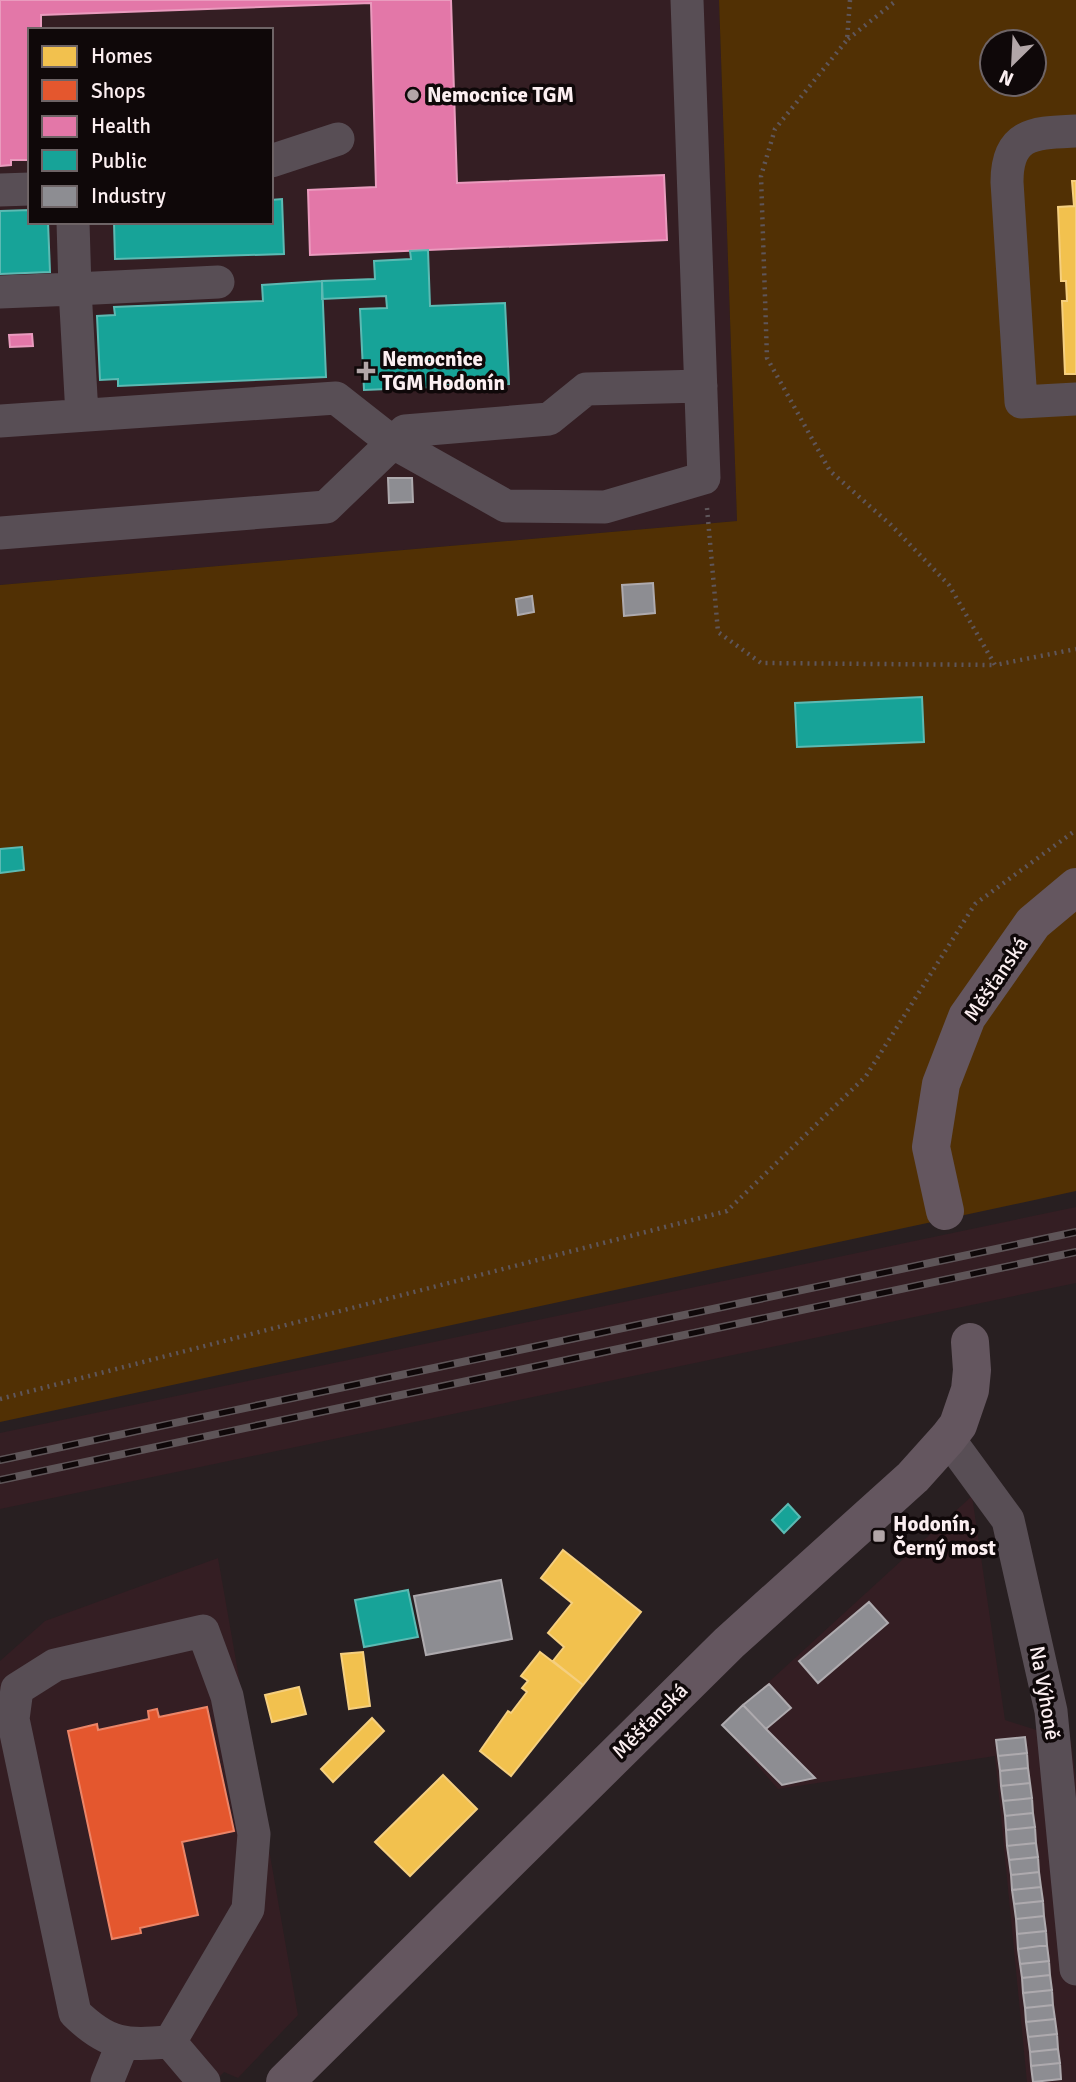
<svg xmlns="http://www.w3.org/2000/svg" width="1076" height="2082" font-family="Signika,sans-serif">
<style>
.built{fill:#341e23;fill-rule:evenodd}
.green{fill:#513004;fill-rule:evenodd}
.homes{fill:#f2c14e;stroke:#f5cf7f;stroke-width:2}
.shops{fill:#e4572e;stroke:#eb8568;stroke-width:2}
.health{fill:#e377a8;stroke:#ea9bbe;stroke-width:2}
.public{fill:#17a398;stroke:#5cbab3;stroke-width:2}
.industry{fill:#8d8d92;stroke:#aeaaae;stroke-width:2}
.lines{fill:none;stroke-linecap:round;stroke-linejoin:round}
.path{stroke:#5f565a;stroke-width:4.5;stroke-dasharray:2 5;stroke-linecap:butt}
.minor{stroke:#584e55;stroke-width:33}
.major{stroke:#64565f;stroke-width:38}
.rail-casing{stroke:#5e5558;stroke-width:8}
.rail{stroke:#0f0809;stroke-width:5;stroke-dasharray:16;stroke-linecap:butt}
.poi-dot{fill:#b2a6a8;stroke:#0f0809;stroke-width:2.5}
.labels{text-anchor:middle;stroke-width:7;stroke-linejoin:round;paint-order:stroke}
.poi-label{font-size:21px;font-weight:bold;fill:#fceff1;stroke:#0f0809;text-anchor:start}
.street-label{font-size:21px;fill:#fceff1;stroke:#0f0809}
</style>
<rect width="100%" height="100%" fill="#281f21"/>
<!-- built -->
<path class="built" d="M0,0H719L737,521L0,585ZM30,30H271V222H30Z
M1076,1207V1283L0,1509V1433Z
M972,1496L1005,1720L1071,1741L1076,1780V2082H1027L995,1756L778,1789L722,1725Z
M218,1558L298,2015L238,2078L224,2072L214,2082H0V1661L45,1621Z"/>
<!-- green -->
<path class="green" d="M719,0H1076V1191L0,1422V585L737,521ZM992,42H1034V84H992Z"/>
<!-- homes -->
<path class="homes" d="M1072,181H1076V374H1065L1062,301H1067L1066,281H1061L1058,207L1074,206Z
M563,1550L641,1612L583,1685L553,1661L564,1647L548,1633L572,1603L541,1578Z
M363,1652L370,1706L349,1709L341,1654Z
M540,1652L583,1685L511,1776L480,1751L508,1711L511,1713L527,1692L522,1688L528,1681L521,1676Z
M299,1687L306,1714L272,1722L265,1695Z
M372,1718L384,1731L333,1782L321,1769Z
M443,1775L477,1809L410,1876L375,1842Z"/>
<!-- shops -->
<path class="shops" d="M207,1707L234,1831L182,1842L198,1915L140,1928L141,1933L112,1939L68,1731L97,1724L98,1730L149,1719L148,1711L157,1709L159,1717Z"/>
<!-- health -->
<path class="health" d="M0,0H451L457,183L664,175L667,240L310,255L308,190L376,187L371,3L41,15V30H30V160H11V165L0,166Z
M32,334L33,346L10,347L9,335Z"/>
<!-- public -->
<path class="public" d="M282,199L284,254L115,259L114,222H271V200Z
M30,210V222H48L50,272L0,274V211Z
M428,250L430,306L505,303L509,384L364,390L360,309L387,308L386,296L322,299V281L375,279L374,261L411,259L410,251Z
M322,281L326,377L118,386V379L100,380L97,316L115,315L114,307L263,301L262,285Z
M922,697L924,742L797,747L795,703Z
M22,847L24,870L0,873V849Z
M788,1504L800,1517L784,1533L772,1520Z
M408,1590L418,1637L364,1647L355,1600Z"/>
<!-- industry -->
<path class="industry" d="M388,478H412L413,502L389,503Z
M653,583L655,613L624,616L622,585Z
M532,596L534,612L518,615L516,599Z
M501,1580L512,1639L426,1655L414,1596Z
M869,1602L888,1623L818,1683L799,1661Z
M769,1684L791,1708L766,1729L743,1705Z
M743,1705L766,1729L815,1778L782,1785L722,1725Z
M1025,1737L1027,1753L998,1756L996,1740Z
M1027,1753L1028,1768L1000,1771L998,1756Z
M1028,1768L1030,1783L1001,1786L1000,1771Z
M1030,1783L1032,1798L1003,1801L1001,1786Z
M1032,1798L1033,1813L1005,1816L1003,1801Z
M1033,1813L1035,1827L1006,1830L1005,1816Z
M1035,1827L1036,1843L1007,1846L1006,1830Z
M1036,1843L1038,1857L1009,1860L1007,1846Z
M1038,1857L1039,1872L1011,1875L1009,1860Z
M1039,1872L1041,1887L1012,1890L1011,1875Z
M1041,1887L1043,1901L1014,1904L1012,1890Z
M1043,1901L1044,1916L1016,1919L1014,1904Z
M1044,1916L1046,1931L1017,1934L1016,1919Z
M1046,1931L1047,1945L1018,1949L1017,1934Z
M1047,1945L1049,1961L1020,1964L1018,1949Z
M1049,1961L1050,1975L1022,1978L1020,1964Z
M1050,1975L1052,1990L1023,1993L1022,1978Z
M1052,1990L1053,2005L1025,2008L1023,1993Z
M1053,2005L1055,2019L1026,2022L1025,2008Z
M1055,2019L1057,2034L1028,2037L1026,2022Z
M1057,2034L1058,2049L1030,2052L1028,2037Z
M1058,2049L1060,2063L1031,2066L1030,2052Z
M1060,2063L1061,2079L1033,2082L1031,2066Z"/>
<g class="lines">
<!-- path -->
<path class="path" d="M850,0L847,40L775,129L761,176L767,358L830,471L891,525L949,585L995,665L1076,649
M848,39L897,0
M707,508L718,632L761,663L994,665
M0,1399L727,1211L866,1076L975,904L1076,830"/>
<!-- minor -->
<path class="minor" d="M1076,131C1035,133 1007,132 1007,182L1021,402L1076,399
M271,161L338,139
M0,190L30,189
M0,292L75,289L73,222
M82,415L75,289L218,282
M0,421L336,398L392,442L506,506L605,507L704,478L687,0
M0,533L326,507L405,431L549,419L586,389L701,386
M948,1438L1008,1520L1051,1711L1076,1969
M203,1631L227,1696L254,1834L248,1909L170,2042C125,2045 109,2046 75,2013L13,1719L17,1689L55,1665Z
M170,2042L204,2082
M107,2082L122,2045"/>
<!-- major -->
<path class="major" d="M945,1211L931,1147L941,1084L967,1017L1033,923L1076,887
M285,2082L729,1643L913,1477L948,1438L958,1425L970,1390L972,1370L970,1342"/>
<!-- rail casing -->
<g class="rail-casing">
<path id="rail" d="M0,1460L1076,1232
M0,1480L1076,1252"/>
</g>
<!-- rail -->
<use href="#rail" class="rail"/>
</g>
<!-- markers -->
<g class="poi-dot">
<circle cx="413" cy="95" r="7"/>
<path d="M362.5 360.5h7v7h7v7h-7v7h-7v-7h-7v-7h7z"/>
<rect x="872" y="1529" width="14" height="14" rx="3.5"/>
</g>
<g class="labels">
<!-- poi labels -->
<g class="poi-label">
<text x="427" y="102">Nemocnice TGM</text>
<text x="382" y="366">Nemocnice<tspan x="382" dy="24">TGM Hodonín</tspan></text>
<text x="893" y="1531">Hodonín,<tspan x="893" dy="24">Černý most</tspan></text>
</g>
<!-- street labels -->
<g class="street-label">
<text transform="translate(996 979) rotate(-56)" y="7">Měšťanská</text>
<text transform="translate(1045 1693) rotate(80)" y="7">Na Výhoně</text>
<text transform="translate(650 1721) rotate(-45)" y="7">Měšťanská</text>
</g>
</g>
<!-- legend -->
<rect x="28" y="28" width="245" height="196" fill="#0f0809" stroke="#6e6466" stroke-width="2"/>
<rect x="42" y="46" width="35" height="21" fill="#f2c14e" stroke="#6e6466" stroke-width="2"/>
<text x="91" y="63" font-size="21" fill="#fceff1">Homes</text>
<rect x="42" y="80" width="35" height="21" fill="#e4572e" stroke="#6e6466" stroke-width="2"/>
<text x="91" y="98" font-size="21" fill="#fceff1">Shops</text>
<rect x="42" y="116" width="35" height="21" fill="#e377a8" stroke="#6e6466" stroke-width="2"/>
<text x="91" y="133" font-size="21" fill="#fceff1">Health</text>
<rect x="42" y="150" width="35" height="21" fill="#17a398" stroke="#6e6466" stroke-width="2"/>
<text x="91" y="168" font-size="21" fill="#fceff1">Public</text>
<rect x="42" y="186" width="35" height="21" fill="#8d8d92" stroke="#6e6466" stroke-width="2"/>
<text x="91" y="203" font-size="21" fill="#fceff1">Industry</text>
<!-- north arrow -->
<g transform="translate(1013 63) rotate(204)"><circle r="33" fill="#0f0809" stroke="#6e6466" stroke-width="2"/>
<path d="M0-5L12 26L0 18L-12 26Z" fill="#b2a6a8"/>
<text y="-10" font-size="19" font-weight="bold" text-anchor="middle" fill="#fceff1">N</text>
</g>
</svg>
